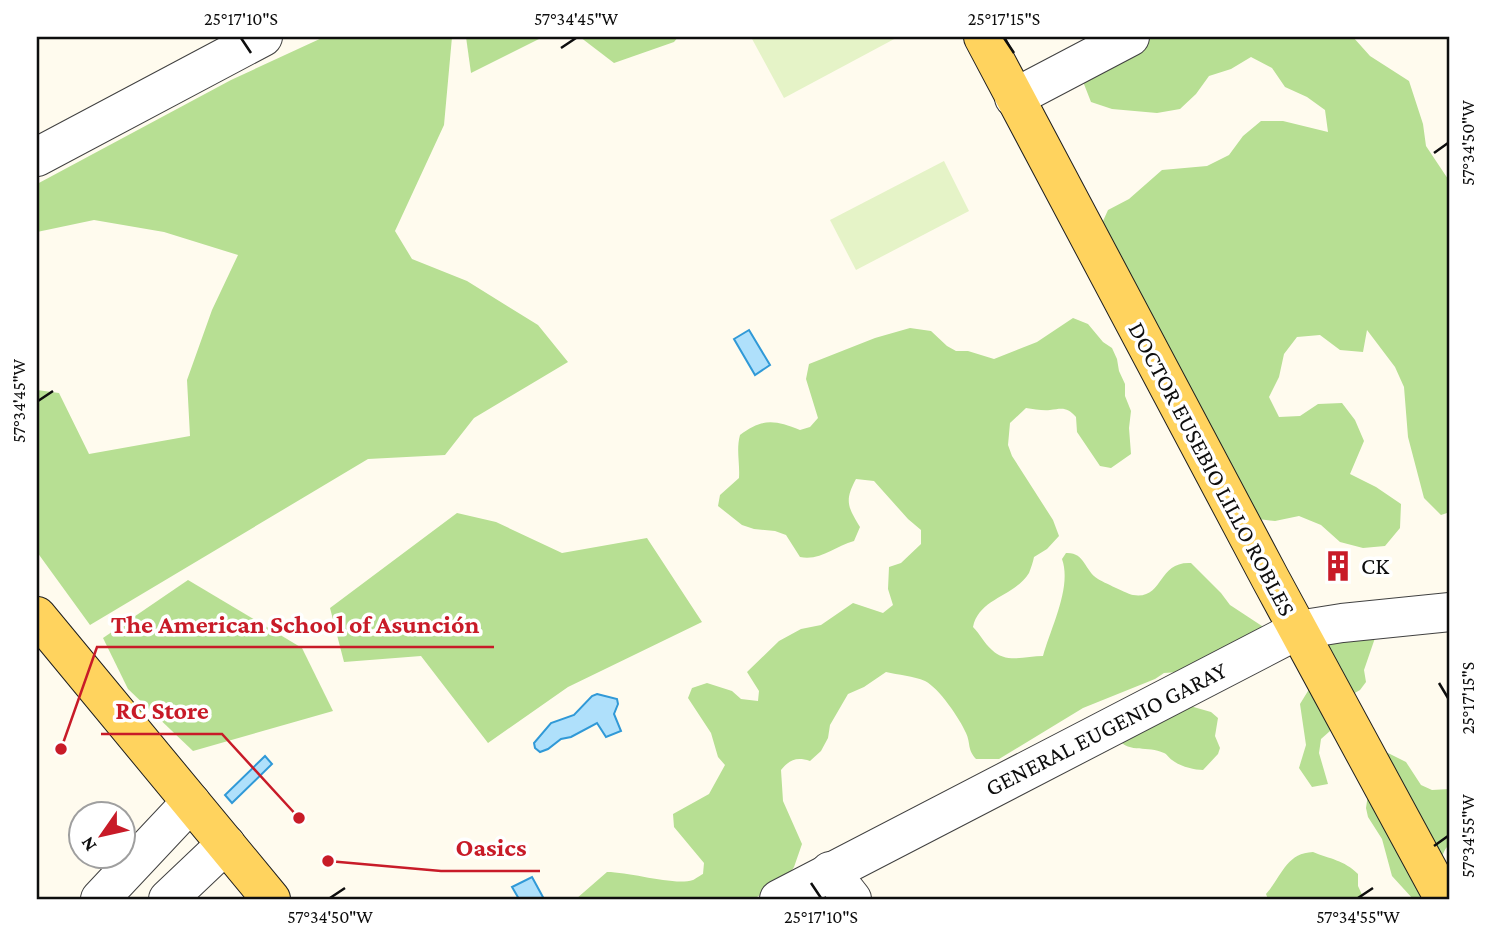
<svg xmlns="http://www.w3.org/2000/svg" width="1487" height="936" font-family="'Crimson Pro',serif">
<rect width="100%" height="100%" fill="#fffbee"/>
<g fill="#b7df93">
<path d="M324,37h128l-8,88 -49,106 17,28 55,22 71,44 30,37 -94,56 -29,37 -77,4 -278,166 -53,-73v-162l22,3 30,61 101,-18 -3,-56 25,-70 26,-55 -74,-23 -70,-12 -57,12v-48l194,-104z"/>
<path d="M466,37h77l-72,36z"/>
<path d="M580,37h98l-4,5 -60,21z"/>
<path d="M1101,37h252l17,19 39,25 14,43 3,22 24,36v330l-9,3 -17,-17 -16,-61 -4,-50 -9,-20 -28,-37 -4,22 -23,-2 -20,-15 -23,2 -13,17 -5,23 -10,20 10,20 21,-1 18,-12 24,-1 13,17 9,21 -14,33 26,13 25,17 -1,24 -15,18 -22,2 -23,-6 -19,-17 -22,-9 -24,5 -25,-3 -151,-288 9,-20 21,-11 33,-29 45,-4 22,-11 14,-19 18,-15h22l45,11 -3,-22 -18,-13 -22,-10 -13,-19 -21,-11 -20,12 -22,7 -13,18 -16,15 -23,4 -45,-4 -21,-7 -9,-23z"/>
<path d="M1073,318l15,6 15,18 9,6 5,11 2,12 6,13v12l6,15 -2,17 2,26 -20,14 -11,-2 -23,-34 -1,-15c-9,-10 -13,-9 -26,-7 -7,1 -16,-1 -24,-2l-16,15 -2,22 4,11 41,64 6,16 -12,13 -13,8c-1,5 -3,11 -5,16 -15,24 -50,25 -56,54 7,7 11,16 19,23 14,14 34,6 51,6 8,-29 29,-69 19,-97l4,-6c19,-1 18,17 32,26 5,3 30,15 35,16 31,5 24,-34 58,-32l30,30 9,12 35,23 -87,44 -14,1 -9,6 -72,29 -84,51h-23c-9,-10 -5,-15 -10,-26 -6,-14 -27,-45 -41,-52 -11,-5 -27,-6 -39,-9l-22,15 -16,7 -18,31 -2,13 -7,13 -11,10c-13,-4 -20,-2 -29,9l2,31 19,43 -8,23 -6,9 -34,23h-178l31,-27c24,0 67,14 86,8 1,0 9,-6 10,-6l1,-11 -30,-36 -1,-13 36,-20 16,-29 -7,-8 -7,-24 -23,-35 4,-10 15,-5 25,8 9,8 17,2 1,-10 -12,-19 32,-31 22,-12 20,-4 32,-22 30,10 10,-8 -5,-16 1,-22 12,-4 20,-19v-14l-13,-11 -34,-38 -18,-2c-12,22 -8,28 4,48l-6,14c-19,5 -33,20 -54,16l-14,-22 -11,-4 -21,-2 -12,-4 -24,-19 2,-11 19,-17c1,-16 -3,-28 1,-43 22,-17 35,-15 60,-5l10,-3 8,-9 -12,-39 3,-15 66,-26 35,-10 21,3 16,15 9,5h12l26,8 43,-17z"/>
<path d="M457,513l39,9 66,31 85,-15 55,84 -134,65 -80,56 -67,-87 -77,6 -14,-54z"/>
<path d="M188,580l114,68 31,63 -140,40 -65,-62 -25,-51z"/>
<path d="M1332,635l43,3 -11,32 2,12 -6,8 -7,4 -14,29 -18,16 -2,14 9,31 -16,3 -13,-19 7,-23 -6,-41 8,-13z"/>
<path d="M1190,706l21,6 7,6 -3,18 5,12 -2,6 -15,16c-9,0 -24,-4 -31,-10 -3,-2 -5,-6 -8,-7 -17,-8 -33,1 -47,-14z"/>
<path d="M1388,753l18,9 15,23 11,5 18,-1v55c-16,13 -4,37 0,55h-37l-21,-23 -10,-37 -14,-22 -2,-9 4,-28 5,-17z"/>
<path d="M1313,852c17,7 31,8 45,22v12l6,13h-96l-2,-5c16,-18 20,-41 47,-42z"/>
</g>
<g fill="#e5f3c7">
<path d="M751,37h147l-114,61z"/>
<path d="M944,161l25,50 -113,59 -26,-50z"/>
</g>
<g fill="#afe0fb" stroke="#3099d7" stroke-width="2">
<path d="M749,330l21,35 -15,10 -21,-36z"/>
<path d="M597,694l20,5 1,5 -4,10 7,17 -15,6 -9,-14 -26,14 -10,2 -13,10 -8,3 -5,-4 -1,-5 17,-20 23,-8 18,-19z"/>
<path d="M265,756l7,8 -40,39 -7,-8z"/>
<path d="M532,877l12,22h-25l-7,-12z"/>
</g>
<g fill="none" stroke-linecap="round" stroke-linejoin="round">
<defs>
<g id="minor">
<path d="M1014,98l116,-61"/>
<path d="M37,157l226,-120"/>
<path d="M830,871l22,28"/>
<path d="M100,899l91,-97"/>
<path d="M168,899l58,-55"/>
<path d="M779,899l519,-269 44,-7 108,-11"/>
</g>
<g id="major">
<path d="M983,37l287,541 174,321"/>
<path d="M37,616l234,283"/>
</g>
</defs>
<use href="#minor" stroke="#414141" stroke-width="40"/>
<use href="#major" stroke="#1f1f1f" stroke-width="40"/>
<use href="#minor" stroke="#fff" stroke-width="38"/>
<use href="#major" stroke="#ffd35e" stroke-width="38"/>
</g>
<path fill="none" stroke="#0e0e0e" stroke-width="2.5" d="M241,38l10,15M1004,38l10,15M561,48l15,-10M1434,153l14,-10M38,401l15,-10M1439,683l9,15M1434,846l14,-10M811,883l10,15M330,898l15,-10M1358,898l15,-10"/>
<defs>
<symbol id="building-bare" viewBox="-9 -9 18 18"><path d="M-4-6H4V6H1V3H-1V6H-4ZM-2.5-4.3h1.7v1.8h-1.7ZM.8-4.3h1.7v1.8H.8ZM-2.5-1h1.7V.8h-1.7ZM.8-1h1.7V.8H.8Z" fill="#c81b28" stroke="#fff" stroke-width="2.5" paint-order="stroke"/></symbol>
</defs>
<g fill-rule="evenodd">
<use href="#building-bare" x="1316" y="544" width="44" height="44"/>
</g>
<g text-anchor="middle" stroke-width="7" stroke-linejoin="round" paint-order="stroke">
<g font-size="24" fill="#0e0e0e" stroke="#fff">
<text transform="translate(1212 469) rotate(62)" y="8">DOCTOR EUSEBIO LILLO ROBLES</text>
<text transform="translate(1106 729) rotate(-27)" y="8">GENERAL EUGENIO GARAY</text>
</g>
<g font-size="24" fill="#0e0e0e" stroke="#fff" text-anchor="start">
<text x="1361" y="574">CK</text>
</g>
</g>
<path fill="none" stroke="#c81b28" stroke-width="2.5" d="M61 749L97 647H494M299 818L222 734H101M328 861L441 871H540"/>
<g fill="#c81b28" stroke="#fff" stroke-width="2.5">
<circle cx="61" cy="749" r="7"/>
<circle cx="299" cy="818" r="7"/>
<circle cx="328" cy="861" r="7"/>
</g>
<g font-size="26" text-anchor="middle" font-weight="bold" fill="#c81b28" stroke="#fff" stroke-width="7" stroke-linejoin="round" paint-order="stroke">
<text x="295" y="633">The American School of Asunción</text>
<text x="162" y="719">RC Store</text>
<text x="491" y="856">Oasics</text>
</g>
<rect width="1487" height="936" fill="none" stroke="#ffffff" stroke-width="77"/>
<g transform="translate(102 835) rotate(236)"><circle r="33" fill="#ffffff" stroke="#9f9f9f" stroke-width="2"/>
<path d="M0-5L12 26L0 18L-12 26Z" fill="#c81b28"/>
<text y="-10" font-size="19" font-weight="bold" text-anchor="middle" fill="#0e0e0e">N</text>
</g>
<rect x="38" y="38" width="1410" height="860" fill="none" stroke="#0e0e0e" stroke-width="2.5"/>
<g font-size="18" text-anchor="middle" fill="#0e0e0e">
<text x="241" y="25">25°17'10"S</text>
<text x="576" y="25">57°34'45"W</text>
<text x="1004" y="25">25°17'15"S</text>
<text transform="translate(1468 143) rotate(-90)" y="6">57°34'50"W</text>
<text transform="translate(19 401) rotate(-90)" y="6">57°34'45"W</text>
<text transform="translate(1468 698) rotate(-90)" y="6">25°17'15"S</text>
<text transform="translate(1468 836) rotate(-90)" y="6">57°34'55"W</text>
<text x="330" y="923">57°34'50"W</text>
<text x="821" y="923">25°17'10"S</text>
<text x="1358" y="923">57°34'55"W</text>
</g>
</svg>
